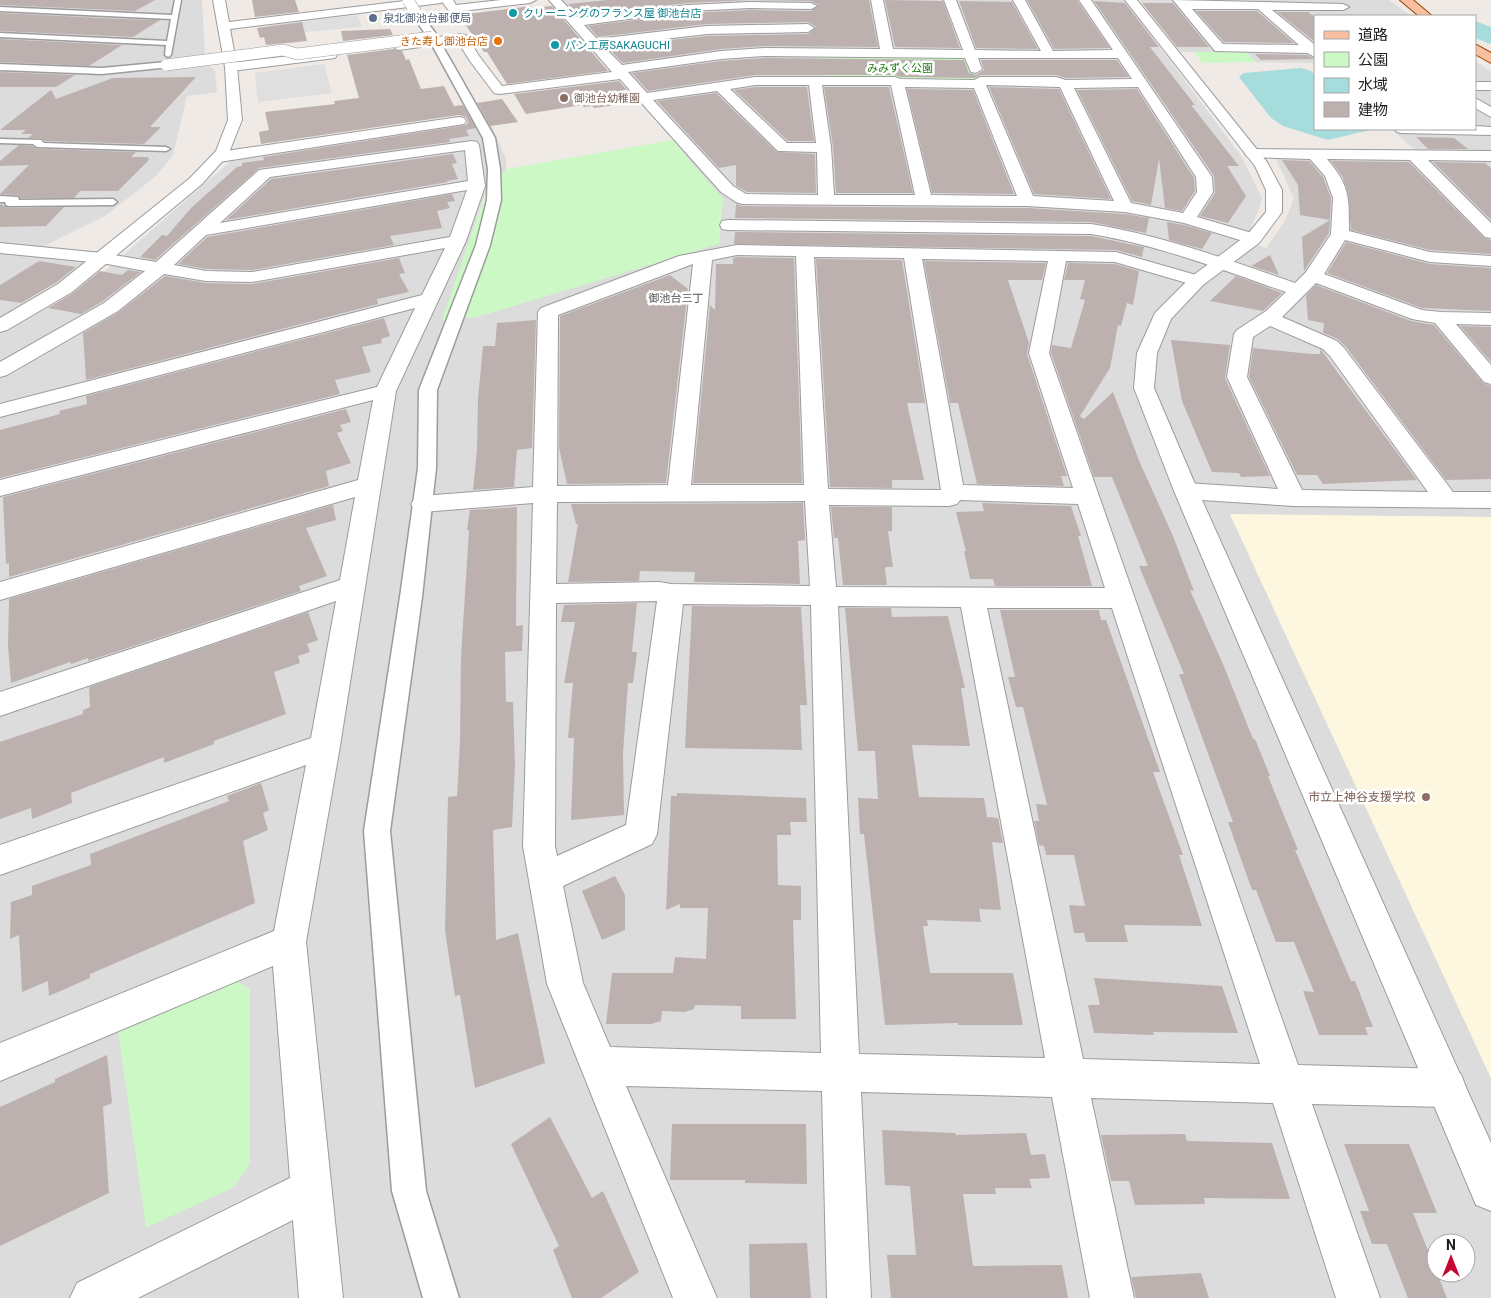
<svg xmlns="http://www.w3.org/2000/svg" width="1491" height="1298" font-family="Roboto,'Noto Sans JP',sans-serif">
<rect width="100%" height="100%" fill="#efeae5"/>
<g fill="#dddcdc" fill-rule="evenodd">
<path d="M0,0h202l3,55 -79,13 -33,1 -93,-5z"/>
<path d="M548,0h577l116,156 21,42 -2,8 -10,24 -13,9 29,9 19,-27 9,-23 -18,-39 150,1 -35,-31h84v-68l16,11v445l-261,-2 261,563v220h-1491v-965l79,-42 26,-20 127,-111 236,-35 23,-1 15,35v10l-21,26 -42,125 34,-3 103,-32 111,-122 -47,-61 -41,-41zM1436,1243h30v30h-30z"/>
<path d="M1140,0h249l22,16h-96v47l-59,-1 -10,-10h-65z"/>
<path d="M204,63l11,7 2,22 -30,4 -14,59 -17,21 -51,40 -61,30 56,6 -39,33 -61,35v-250l47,3h70z"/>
</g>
<path fill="#fef7df" d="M1230,514l261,3v561z"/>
<g fill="#cbf8c4">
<path d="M1194,52h52l10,10 -53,1z"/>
<path d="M821,55l148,1 9,26 -155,-2z"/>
<path d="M672,140l51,59 -4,45 -242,73 -35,3 43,-125 21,-26z"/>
<path d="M234,979l16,10v175l-16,23 -88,41 -28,-197z"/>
</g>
<g fill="#dfdfdf">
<path d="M358,15l4,12 -91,8 -2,-10z"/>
<path d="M324,64l8,29 -74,9 -3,-29z"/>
</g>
<path fill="#a7dcdc" d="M1301,68l10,3 4,4v54h59l-46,11 -45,-14 -12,-8 -32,-41 5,-4z"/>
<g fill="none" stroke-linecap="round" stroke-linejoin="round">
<path fill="#a7dcdc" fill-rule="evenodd" d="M1475,21l16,6v17l-16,-6z"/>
</g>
<g fill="#bcb1af">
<path d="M0,0h155l-20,11 -135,-6z"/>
<path d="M252,0h43l4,12 -44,5z"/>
<path d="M608,0h261l9,47 -113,-1 -44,3 -98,14 -16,-16 100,-11 101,-2 8,-7 -8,-5 -101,2 -109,13 -10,-11 100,-13 62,-3 61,1 8,-6 -8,-4 -61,-1 -62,3 -109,13 -11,-12z"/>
<path d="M885,0l58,1 17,47 -65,-1z"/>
<path d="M1027,0h50l33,48 -56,1z"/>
<path d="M959,1l53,1 26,47 -62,-1z"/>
<path d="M1094,1l31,2 34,44h-9l45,58h-4l48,61h-12l19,30 -18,27 -28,-7 15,-23 -1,-17z"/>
<path d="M1142,3h31l36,44h-32z"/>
<path d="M531,6l1,2 20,-2 56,65 -101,13 -20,-32h-3l-25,-37z"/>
<path d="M1196,11h61l37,32 -70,-1z"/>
<path d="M1277,12h31l7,5v25z"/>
<path d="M0,13l123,6 37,1 -27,17 -133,-6z"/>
<path d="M302,22l5,19 -41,4 -2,-8 -4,1 -3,-10z"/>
<path d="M390,29l3,6 -50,6 -2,-10z"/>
<path d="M0,39l122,6 -33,21 -89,-4z"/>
<path d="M393,49l9,2 4,9 3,-1 12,30 23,-3 10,20 9,-1 13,23 -10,2 3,6 -20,3 1,3 -191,26 -104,92 -15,-3 22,-22 5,1 24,-28 46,-41 5,-1v-3l22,-3 -1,-3 203,-32 2,-3 -2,-5 -7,-2 -198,29 -2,-12 10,-2 -4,-18 70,-8 -1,-3 25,-3 -12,-43z"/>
<path d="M1255,54l52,1 8,4 -54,1z"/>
<path d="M765,58l199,2 5,13 7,2 8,-5 -3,-10h136l12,17 -63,1 -10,-3h-76l-6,3 -73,-1 -6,-2h-140l-107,16 -16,-18 89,-12z"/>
<path d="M0,72l75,3 -19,12h-56z"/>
<path d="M196,77l-46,50h11l-17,17 -99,-3 -4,-3h-13l5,-4h-12l5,-4h-26l51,-40 5,9 57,-21z"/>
<path d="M619,81l19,21 -44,6 -2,-2 -8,1 -2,-2 -56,9 -12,-20z"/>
<path d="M755,87h52l7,54h-26l-54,-51z"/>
<path d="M824,87h65l24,106h-77l-3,-46z"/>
<path d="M989,87l70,2 52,110 -77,-5z"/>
<path d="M907,89l66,1 41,104 -82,-1z"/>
<path d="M1137,89l57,89 1,13 -13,20 -17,-3 -6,-49 -8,46 -19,-4 -55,-111z"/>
<path d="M716,93l61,59 38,2 1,39 -69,-1 -11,-6v-21l-17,3 -62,-67z"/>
<path d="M502,99l16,23 -28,4 -13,-23z"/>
<path d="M1416,137l38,1 14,11h-40z"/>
<path d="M19,145l13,1 5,3 99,3 -5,5h18l-2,2h3l-32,32h-38l-6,7h-54l-2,-3 -18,-1 29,-29 -29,1v-5z"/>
<path d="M453,154l4,9 -5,1 6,15 -11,2 1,1 -222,38 45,-41z"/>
<path d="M1282,160l27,1 14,16 8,21 -1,22 -30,-5 -2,-30z"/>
<path d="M1331,161l78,1 75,76 7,2v14l-61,-4 -79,-20 -3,-38 -6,-16z"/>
<path d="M1433,162l52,1 6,5v52z"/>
<path d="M452,194l3,7 -8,1 3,6 -13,3 5,17 -52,8 4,9 -142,25 -46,-1 -28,-5 29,-27z"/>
<path d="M0,204l9,4 55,-1 -18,19 -46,1z"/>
<path d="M736,204l6,2 285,2 98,6 24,4 -3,15 -55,-11 -356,-4z"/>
<path d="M1330,220l-1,13 -25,38 -2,-34z"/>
<path d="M1167,222l17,3 28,8 -10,16 -33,-9z"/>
<path d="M735,232l356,4 53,11 -2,10 -26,-7 -382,-6z"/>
<path d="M1346,242l84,22 61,4v43l-69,-3 -95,-35z"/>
<path d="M1270,255l9,20 -28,-9z"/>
<path d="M737,257l57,1 8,225h-109l17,-178 5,5 1,-46h17v-6z"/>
<path d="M399,258l6,15 -6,1 10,18 -32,7 1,5 -292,76 -3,-47 36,-21 46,-36 41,7 46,1z"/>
<path d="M816,259l86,1 23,143h-18l17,77h-32v8l-62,-1z"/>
<path d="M39,261l37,6 -19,15 -36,21 -21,-3v-15z"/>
<path d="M924,261l122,2 -4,17h-34l21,63 -2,11 40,122h-6l3,10 -87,-2 -19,-81h-8z"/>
<path d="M1068,263l47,1 24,7 -6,34 -6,-2 -6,23 -3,-1 -8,43 -30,48 4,3 29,-27 27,71 33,73 21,55 -4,-1 33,74 30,75h2l15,37h-2l30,74h-3l56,131h4l18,46h-8l3,8h-49l-16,-44 11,1 -20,-50h-18l-20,-52h-4l-24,-68h5l-54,-148h5l-45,-108h9l-36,-89h-18l-43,-124 1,-8 19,3 14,-48 -5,-1 5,-19h-21z"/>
<path d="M128,270l13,2 -38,29 -22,13 -33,-6 25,-15 27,-22 22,4z"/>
<path d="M670,275l18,14 -22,194 -99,1 -8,-36 1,-132z"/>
<path d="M1236,276l25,9 21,8 -19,18 -53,-10z"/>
<path d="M1316,285l95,36 23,4 49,58 8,3v93l-45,1 -100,-133 -8,-8 -15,-6 1,-10 -16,-3 -2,-25z"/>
<path d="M384,318l6,18 -9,3 1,4 -20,4 9,25 -36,8 5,14 -340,84v-48l60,-16 -1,-3 28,-7 -1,-8z"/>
<path d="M536,320l-4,128 -15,2 -3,37 -41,3 4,-41 1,-51 5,-52h12l2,-23z"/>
<path d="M1460,326l31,1v35z"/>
<path d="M1171,340l59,5 -5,33 45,98 -29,1 -2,-4 -27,-1 -30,-71z"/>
<path d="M1253,348l58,6h9v-4l2,1 95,129 -94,4 -6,-9h-20l-48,-98z"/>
<path d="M346,409l5,13 -11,3 3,6 -6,2 14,30 -25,8 3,15 -320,91v-14l-3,1 -3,-67z"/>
<path d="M803,503l2,37 -7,1 2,43 -106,-2 1,-10 -55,-1 -1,10 -71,1 10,-58h-2l-5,-20z"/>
<path d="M982,503l89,3 10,30h-3l14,50h-97l-2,-7h-23l-6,-28h2l-10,-39 28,-1z"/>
<path d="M333,505l3,15 -30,8 21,48 -28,10 2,5 -213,70v-3l-17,6 -1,-2 -59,21 -3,-37 1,-47z"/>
<path d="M517,507l-1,119 7,-1 -1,26 -17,1 1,50h7l2,63 -3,62 -19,3 3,110 22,-7 27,130 -70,25 -15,-93 -5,1 -10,-65 3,-134 9,-1 3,-54 1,-86 8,-126h-2l3,-20z"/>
<path d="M831,507h61v24h-4l5,36h-7l-1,2 2,16h-44l-5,-47h-4z"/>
<path d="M637,603l-5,49h5l-4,31h-5l-5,70 1,62 -53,5 3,-82h-6l5,-55h-9l11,-61h-14l3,-17z"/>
<path d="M692,606l109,1 6,98h-7l2,45 -117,-2z"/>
<path d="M845,608h46l1,9 56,-1 17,72h-4l9,58 -58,-1 7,52 65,1 3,19 11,1 5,25 -11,-1 9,68 -22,-1 2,13 -54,-2 1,6h-5l7,47h83l10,52h-65v-2l-73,2 -21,-191h-4l-2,-36 20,1 -3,-48h-17z"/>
<path d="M1000,610h99l2,10h5l54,152h-7l30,83h-4l23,71 -78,-1 4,17h-42l-2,-9h-10l-5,-28 16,1 -11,-51h-28l-2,-9 -5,-1 -5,-24h5l-3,-17 11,1 -24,-98h-7l-8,-30h7z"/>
<path d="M308,612l10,28 -11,4 3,8 -12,4 2,7 -26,9 12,42 -72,27v3l-50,19v-6l-93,36 1,10 -40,16 -1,-11 -31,11v-77l83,-28v-4l7,-3 -1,-20z"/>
<path d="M261,783l8,27 -6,3 5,17 -25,11 12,62 -165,71v4l-41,18 -1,-15 -26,11 -3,-57 -9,4 1,-37 21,-7v-9l59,-21 -1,-11 139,-53 -2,-5z"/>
<path d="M677,793l129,5 1,24h-17l1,13h-14l1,50 23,1v34h-8l3,99h-55v-13l-46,-1 -1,4 -9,3 -23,-1 -1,10 -10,3h-45l6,-51h61l2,-16 31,2 2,-51h-28v-4l-14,6 5,-114h6z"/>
<path d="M615,876l10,19v35l-23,10 -20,-49z"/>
<path d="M1094,978l128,8 16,47 -85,-1 1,3 -60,-2 -6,-28h12z"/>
<path d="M107,1055l5,48 -9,4 6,86 -109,53v-139l55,-25v-3z"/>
<path d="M550,1117l42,81 11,-7 36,81 -38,26h-29l-19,-48 6,-4 -48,-102z"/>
<path d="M672,1124h134l1,60 -62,-1v-3h-75z"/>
<path d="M882,1130l73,3 1,2 70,-2 5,22 14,-1 5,24 -21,1 3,9h-37l1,6h-33l10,72 89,-1 6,33h-177l-4,-43h29l-6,-69 -25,-1z"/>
<path d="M1185,1134l2,7 85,2 18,56 -86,-1 1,6 -70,1 -6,-24h-18l-10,-46z"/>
<path d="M1344,1144h65l28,69h-24l34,85h-39l-21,-54h-15l-12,-33h9z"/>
<path d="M807,1243l4,55h-61l-1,-54z"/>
<path d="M1201,1273l8,25h-73l-5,-21z"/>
</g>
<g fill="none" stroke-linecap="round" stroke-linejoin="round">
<defs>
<g id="service">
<path d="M175,0h6l-10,55 -3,2 -3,-2 1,-10 -166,-8v-4l167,8 4,-22 -171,-8v-4l172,8z"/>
<path d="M0,139l41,1 3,3 122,4 4,2 -4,2 -129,-4 -4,-3 -33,-1z"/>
<path d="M0,196l18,1 1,3 94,-1 4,3 -4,3 -104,1 -3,-1 -1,-3h-5z"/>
</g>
<g id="pedestrian">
<path d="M416,10l3,1 17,23v4h-8l-17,-25z"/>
<path d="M437,42l5,3 53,93 5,31 1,31 -11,45 -53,145 -1,78 -14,129 -32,234 36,360 33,107h-36l-31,-107 -28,-360 36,-234 18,-129 1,-78 57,-145 11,-45 1,-31 -5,-31 -51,-93z"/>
<path d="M166,62l4,1 1,2 -1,2 -68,7 -102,-4v-6l102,4z"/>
</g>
<g id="minor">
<path d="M441,0h12l3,5 45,-5h35l-6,3 -77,9 -4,-1z"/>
<path d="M549,0h12l17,18 110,-13 62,-3 61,1 6,3 -6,3 -61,-1 -62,3 -104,14 13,14 110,-13 101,-2 6,4 -6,4 -101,2 -104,12 19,19 99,-14 44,-3 115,1 -9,-49h12l10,49 70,1 -19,-50h12l19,50 66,1 -28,-51h12l28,51 60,-1 -34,-50h12l121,177 1,15 -16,25 62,18 3,4 -3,4 -6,1 -69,-21 -59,-11 -98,-6 -285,-2 -6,-2 -15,-10 -101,-113 -121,15 -5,-1 -24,-32 -12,-19 -60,8 -6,-4 6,-4 64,-8 4,1 13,21 23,30 110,-14zM765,56l200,2 6,14 5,1 6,-4 -4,-11h140l14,21 -66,1 -10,-3h-76l-6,3 -73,-1 -6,-2h-140l-108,16 -19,-21 93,-13zM755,85h54l7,58h-29l-57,-54zM822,85h69l24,110h-81l-3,-48zM986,85l74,2 54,114 -81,-5zM905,87l69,1 43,108 -86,-1zM1138,87l58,90 1,15 -14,21 -52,-10 -57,-115zM717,91l61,60 39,1 1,43 -72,-1 -13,-8 -80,-86z"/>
<path d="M1173,0l170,4 6,3 -6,3h-71l43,35v12l-8,-4 -92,-2zM1192,9h66l41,36 -76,-1z"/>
<path d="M331,51l6,4 -2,3 -104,13 -6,-4 6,-4z"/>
<rect x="1475" y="82" width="16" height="8"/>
<path d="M1475,98l16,9v10l-16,-9z"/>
<path d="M459,117l5,1 2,3 -2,3 -245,38 -5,-2 -3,-3 3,-3 5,-2z"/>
<path d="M1475,126l16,1v8l-89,-2 -5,-1 -2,-3h80z"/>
<path d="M472,141l5,1 2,3 6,41 -19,55 -70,150 -56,355 -34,196 37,356h-44l-6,-78 -155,78h-68l7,-15 213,-105 -17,-212 -273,115v-38l274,-112 32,-166 -306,110v-30l311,-107 25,-137 -336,115v-24l340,-112 15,-83 -355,103v-18l358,-102 15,-80 -373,96v-16l377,-93 38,-79 -415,109v-13l422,-109 23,-47 -193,34 -46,-1 -42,-7 -46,37 -111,64 -7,2v-15l104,-59 41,-32 -43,-8 -102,-10v-10l102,10 54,9 103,-92zM465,150l3,31 -248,42 50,-46zM467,190l-17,47 -198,35 -46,-1 -32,-6 32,-30z"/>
<path d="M1253,149l238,2v10l-63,-1 63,63v15l-6,-1 -75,-77 -83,-1c23,27 22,38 22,72l81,21 61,4v10l-61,-4 -85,-22 -21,34 98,36 19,2 50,1v12l-35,-1 35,41v19l-7,-2 -49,-59 -23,-4 -96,-36 -34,34 55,24 7,7 109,144h38v16l-197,-2 -108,-7 -8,-3 -4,-5 4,-5 8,-3 92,6 -51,-112 7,-43 3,-4 29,-19 20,-19c-64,-22 -127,-47 -195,-58l-363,-4 -6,-1 -2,-4 2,-4 6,-1 363,4c71,11 137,36 204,59l11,-11 25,-38 2,-36 -8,-22 -15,-17 -62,-2 -3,-3 3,-3zM1270,326l53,23 7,7 98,136 -126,-2 -55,-113 6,-40z"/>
<path d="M737,245l379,7 87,25 3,4 -3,4 -6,1 -82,-24 -49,-1 -17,92 249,712 149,4 14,5 5,14 -5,14 -14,5 -135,-3 68,194h-44l-63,-195 -182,-5 43,200h-44l-38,-201 -191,-5 10,206h-44l-5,-207 -196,-5 91,212h-44l-126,-314 -24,-138 10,-343 -110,9 -8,-2 -4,-6 4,-6 8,-2 110,-9 5,-175 3,-4 138,-52zM737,255l59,1 8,229h-113l21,-225zM814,257l90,1 37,232 -113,-1zM922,259l126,2 -19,92 44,135 -110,-3zM693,264l-25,221 -111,1 1,-171zM960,500l118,4 27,84 -269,-1 -7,-82 120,1 8,-2zM805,501l5,85 -139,-2 -12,-2 -103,2 1,-82zM657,601l-31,224 -69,31 -2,-10 1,-243zM683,604l128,1 10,448 -211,-6 -27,-64 -20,-97 89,-42 5,-10zM838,606l123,1 84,451 -186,-4zM987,608h125l148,456 -177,-5z"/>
</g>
<g id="tertiary">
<path d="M213,0h12l4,22 184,-22h34l-6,3 -211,26 7,38 5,53 -14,35 -26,29 -130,108 -65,38 -7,2v-14l58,-34 132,-106 26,-27 12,-31 -3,-53z"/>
<path d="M1125,0h12l130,162 15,28v22l-23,31 -56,42 -32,34 -14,34 -3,35 44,103 293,652v68l-15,-6 -302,-714 -40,-103 3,-35 18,-40 36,-36 56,-42 19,-23v-22l-11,-24z"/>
</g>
<g id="primary">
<path d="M1400,0h13l19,16h-13z"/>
<path d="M1475,44l16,9v10l-16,-9z"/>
</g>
</defs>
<use href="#service" stroke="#9c9c9c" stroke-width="3"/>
<use href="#pedestrian" stroke="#9c9c9c" stroke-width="3"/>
<use href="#minor" stroke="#9c9c9c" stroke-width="2"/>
<use href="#tertiary" stroke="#9c9c9c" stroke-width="2"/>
<use href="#primary" stroke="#964404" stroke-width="2"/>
<use href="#service" fill="#fff" fill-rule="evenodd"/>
<use href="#pedestrian" fill="#fff" fill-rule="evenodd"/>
<use href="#minor" fill="#fff" fill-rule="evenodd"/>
<use href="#tertiary" fill="#fff" fill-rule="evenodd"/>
<use href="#primary" fill="#fabea0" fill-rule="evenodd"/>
<defs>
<g id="pedestrian-bridge">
<path d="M408,0l8,13"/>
<path d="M166,65l117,-15 14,4 135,-17"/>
</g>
</defs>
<use href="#pedestrian-bridge" stroke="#9c9c9c" stroke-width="12" stroke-linecap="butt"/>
<use href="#pedestrian-bridge" stroke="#fff" stroke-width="11"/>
</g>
<g fill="#0f9aa8" stroke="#fff" stroke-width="2">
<circle cx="513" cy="13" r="5"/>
<circle cx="555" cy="45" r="5"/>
</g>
<circle fill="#5c6f8a" stroke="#fff" stroke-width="2" cx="373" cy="18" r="5"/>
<circle fill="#e8710a" stroke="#fff" stroke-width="2" cx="498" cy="41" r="5"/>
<g fill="#8d6e63" stroke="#fff" stroke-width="2">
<circle cx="564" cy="98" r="5"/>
<circle cx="1426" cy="797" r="5"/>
</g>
<g text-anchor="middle" stroke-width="5" stroke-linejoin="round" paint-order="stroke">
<g font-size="11" fill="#0d838f" stroke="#fff" text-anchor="start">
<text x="523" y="17">クリーニングのフランス屋 御池台店</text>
<text x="565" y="49">パン工房SAKAGUCHI</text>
</g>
<g font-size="11" fill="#4e5e75" stroke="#fff" text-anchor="start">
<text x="383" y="22">泉北御池台郵便局</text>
</g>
<g font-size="11" fill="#c56008" stroke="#fff" text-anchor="end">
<text x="488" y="45">きた寿し御池台店</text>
</g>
<g font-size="11" fill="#1e7c0e" stroke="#fff">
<text x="900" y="72">みみずく公園</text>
</g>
<g font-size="11" fill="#785e54" stroke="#fff" text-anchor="start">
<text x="574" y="102">御池台幼稚園</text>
</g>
<g font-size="11" fill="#525252" stroke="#fff">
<text x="676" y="302">御池台三丁</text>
</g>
<g font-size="12" fill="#785e54" stroke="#fff" text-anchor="end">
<text x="1416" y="801">市立上神谷支援学校</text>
</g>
</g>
<rect x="1314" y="15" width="162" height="115" fill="#ffffff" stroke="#a5a5a5"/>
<rect x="1324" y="31" width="25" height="8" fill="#fabea0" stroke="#a5a5a5"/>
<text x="1358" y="40" font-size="15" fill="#1f1f1f">道路</text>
<rect x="1324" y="52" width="25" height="15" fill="#cbf8c4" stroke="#a5a5a5"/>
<text x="1358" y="65" font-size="15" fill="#1f1f1f">公園</text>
<rect x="1324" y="78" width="25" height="15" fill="#a7dcdc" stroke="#a5a5a5"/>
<text x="1358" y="90" font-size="15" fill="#1f1f1f">水域</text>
<rect x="1324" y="102" width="25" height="15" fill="#bcb1af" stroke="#a5a5a5"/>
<text x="1358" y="115" font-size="15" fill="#1f1f1f">建物</text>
<g transform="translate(1451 1258)"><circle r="24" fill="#ffffff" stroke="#a5a5a5"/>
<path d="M0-4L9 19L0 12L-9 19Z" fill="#c90532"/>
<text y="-8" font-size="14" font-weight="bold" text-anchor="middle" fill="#1f1f1f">N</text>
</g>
</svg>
